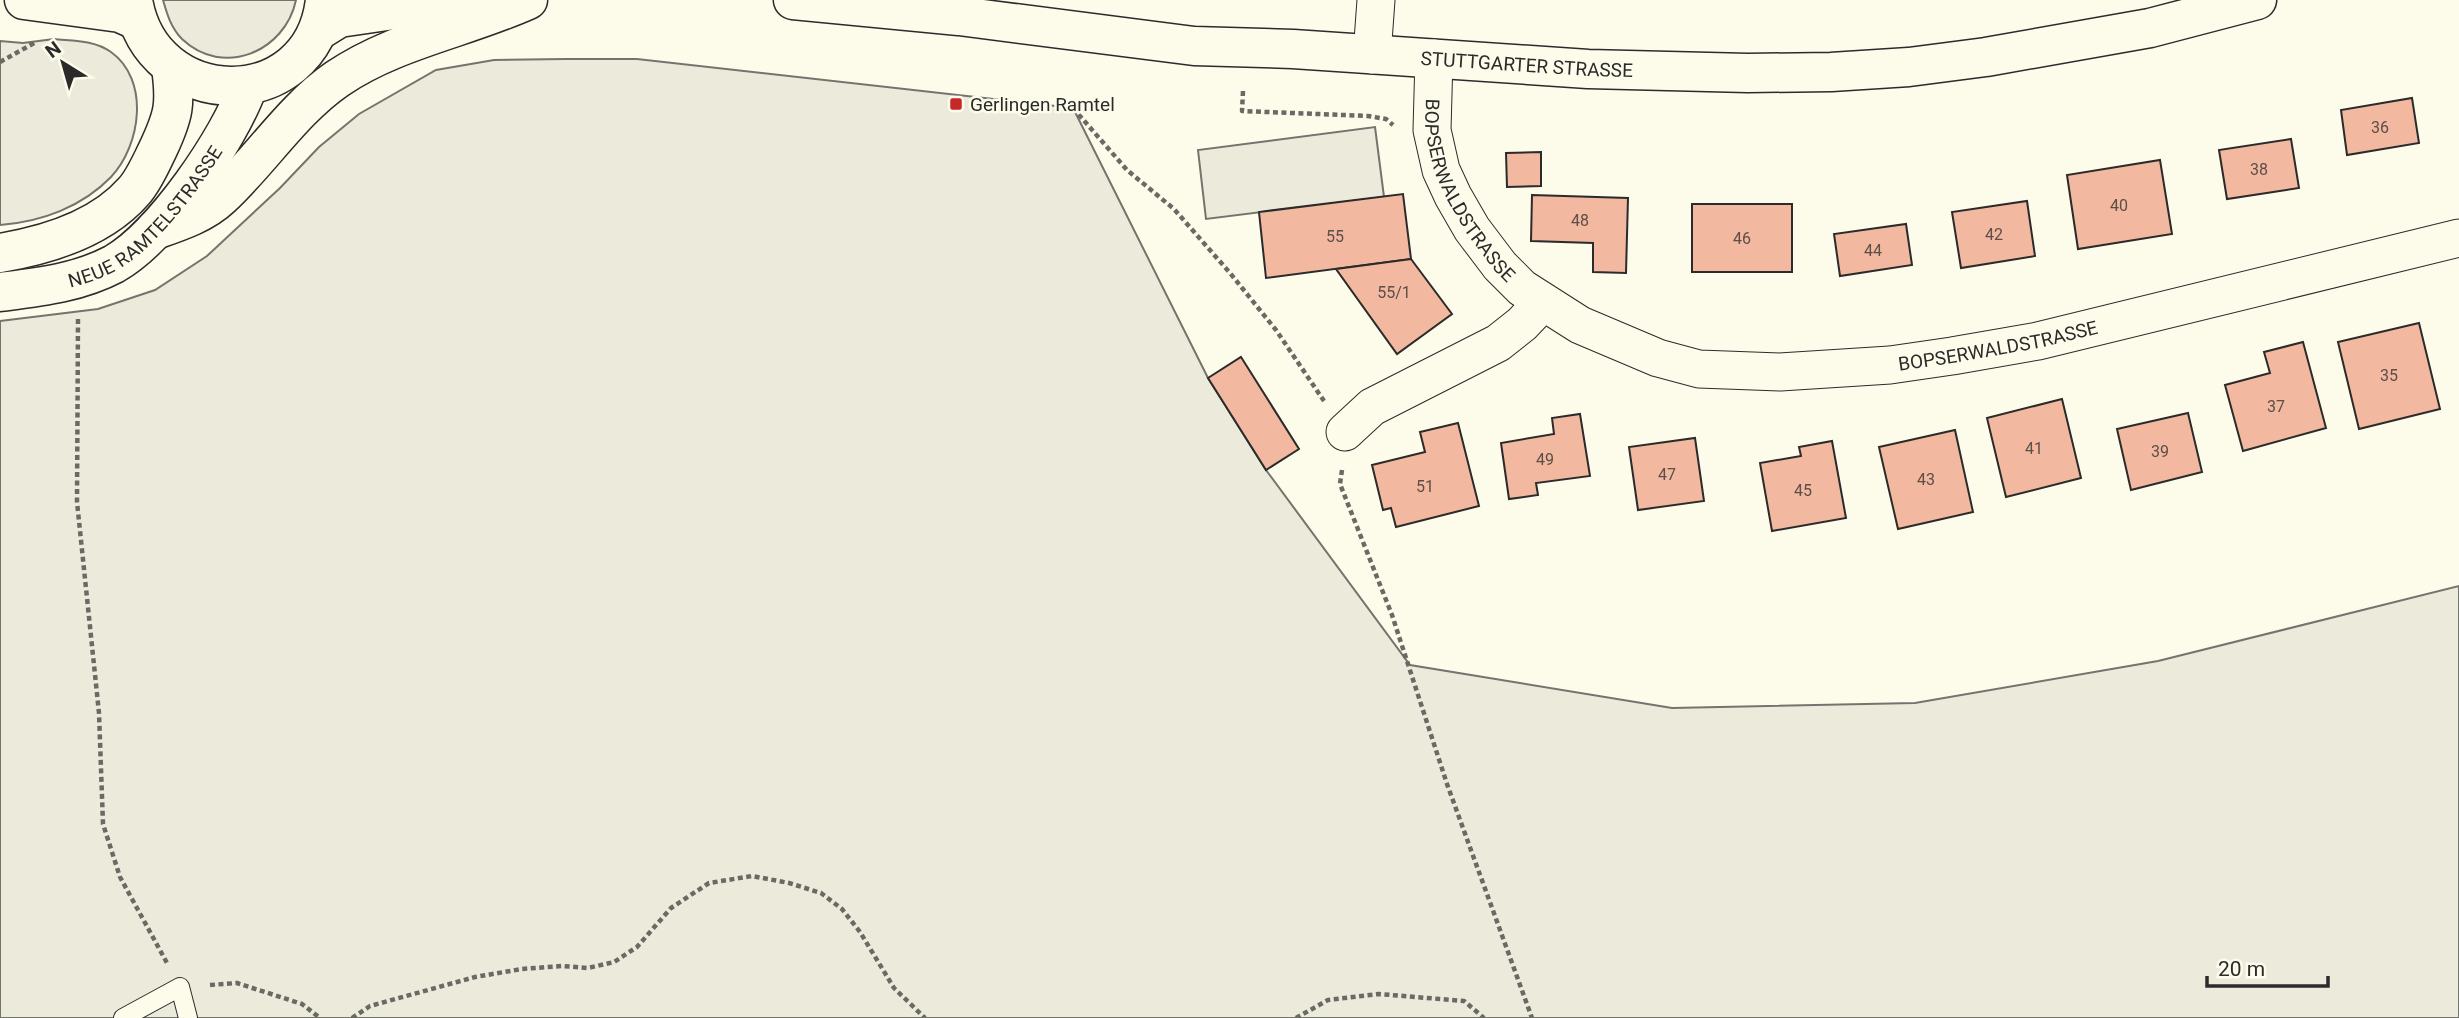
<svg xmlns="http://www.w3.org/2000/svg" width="2459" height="1018" font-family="Roboto,sans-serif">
<rect width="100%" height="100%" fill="#fdfbea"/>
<g fill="#ecebdb" stroke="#74746e" stroke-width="2">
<path d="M163,0h133c-11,52 -73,78 -114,39 -11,-11 -15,-25 -19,-39z"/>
<path d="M54,39c20,2 40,1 57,13 39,28 30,93 0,125 -29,30 -70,45 -111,48v-184l23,2z"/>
<path d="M566,59h71l436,49 135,270 58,92 144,195 262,43 243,-5 243,-42 301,-75v432h-2459v-697l98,-12 57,-19 52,-34 73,-68 39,-41 40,-33 77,-44 58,-10z"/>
</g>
<path fill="#eceadb" stroke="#74746e" stroke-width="2" d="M1375,127l9,70 -178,22 -8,-69z"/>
<g fill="#f2b8a0" stroke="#2b2b2b" stroke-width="2">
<path d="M2412,98l7,45 -72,12 -6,-45z"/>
<path d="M2291,139l8,49 -72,11 -8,-49z"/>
<path d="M1541,152v34l-34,1 -1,-34z"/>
<path d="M2160,160l12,74 -94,15 -11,-74z"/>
<path d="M1403,194l8,65 -145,19 -7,-66z"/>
<path d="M1532,195l96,3 -2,75 -33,-1v-29l-62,-2z"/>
<path d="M2027,201l8,55 -74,12 -9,-56z"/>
<rect x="1692" y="204" width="100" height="68"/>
<path d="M1906,224l6,41 -72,11 -6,-42z"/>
<path d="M1411,259l41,55 -55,40 -61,-85z"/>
<path d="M2419,323l21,86 -81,20 -21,-87z"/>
<path d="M2303,342l23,86 -83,23 -18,-66 45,-12 -6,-21z"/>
<path d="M1241,357l58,92 -33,21 -58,-92z"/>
<path d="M2062,399l19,79 -75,19 -19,-79z"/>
<path d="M2188,413l14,59 -71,18 -14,-61z"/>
<path d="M1580,414l10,62 -54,7 2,12 -29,4 -8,-56 53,-9 -2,-16z"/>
<path d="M1458,423l21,83 -83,21 -5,-19 -8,2 -11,-45 53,-13 -5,-20z"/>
<path d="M1955,430l18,82 -75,17 -19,-82z"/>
<path d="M1695,438l9,63 -66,9 -9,-63z"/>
<path d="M1832,441l14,77 -74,13 -12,-68 41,-7 -2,-9z"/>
</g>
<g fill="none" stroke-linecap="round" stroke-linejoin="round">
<defs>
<path id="service" d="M123,1018l57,-31 8,31"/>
<g id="minor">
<path d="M1372,55l4,-55"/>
<path id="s1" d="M1434,58l-2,72 9,40 12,26 19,33 28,37 22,22 58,37 78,33 41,11 81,3 110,-7 62,-9 86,-15 421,-103"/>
<path d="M1345,432l27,-25 126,-64 24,-19 20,-21"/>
</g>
<g id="secondary">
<path d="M24,0l96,13 18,8"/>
<path d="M133,0c18,113 179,116 192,0"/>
<path id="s2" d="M793,0l166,16 235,30 99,3 295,20 160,4 83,-1 78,-5 77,-10 164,-29 107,-28"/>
<path d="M318,31l21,-13 123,-18"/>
<path d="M155,230c23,-8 48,-16 66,-33 40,-37 71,-87 116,-118 57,-39 129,-51 191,-79"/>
<path d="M0,253c48,-8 101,-24 134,-62 10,-11 17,-28 24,-42 16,-34 18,-45 13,-82"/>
<path id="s3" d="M0,292c39,-5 78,-9 114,-28 49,-28 115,-125 134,-178"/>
</g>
</defs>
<use href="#service" stroke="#2b2b2b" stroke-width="20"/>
<use href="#minor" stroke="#2b2b2b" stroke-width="39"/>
<use href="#secondary" stroke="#2b2b2b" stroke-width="41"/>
<g stroke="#6a6964" stroke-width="4.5" stroke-dasharray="5 3.5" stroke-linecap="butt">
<path d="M0,62l36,-20"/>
<path d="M1243,91l-1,20 126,5 18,3 7,6"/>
<path d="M1073,108l54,62 47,39 56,64 46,57 48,71"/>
<path d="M78,319l-1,183 22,211 4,111 17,53 47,86"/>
<path d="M1342,470l-2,14 52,131 55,169 85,234"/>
<path d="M210,985l27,-2 65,21 18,14"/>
<path d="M352,1018l18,-12 105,-29 47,-8 40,-3 26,2 26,-6 23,-15 34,-39 38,-25 43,-7 37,7 32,10 21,16 18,23 34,56 31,30"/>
<path d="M1296,1018l32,-18 51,-6 85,7 20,17"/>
</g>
<use href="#service" stroke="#fdfbea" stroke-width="18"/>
<use href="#minor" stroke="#fdfbea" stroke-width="37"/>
<use href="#secondary" stroke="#fdfbea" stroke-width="38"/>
</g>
<rect fill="#c62828" stroke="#fdfbea" stroke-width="2.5" x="949" y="97" width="14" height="14" rx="3.5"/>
<g text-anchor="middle" stroke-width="5" stroke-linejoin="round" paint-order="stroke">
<g font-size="16" fill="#5d4e48">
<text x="2380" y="133">36</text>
<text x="2259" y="175">38</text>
<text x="2119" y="211">40</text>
<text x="1580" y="226">48</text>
<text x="1994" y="240">42</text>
<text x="1335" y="242">55</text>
<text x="1742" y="244">46</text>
<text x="1873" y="256">44</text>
<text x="1394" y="298">55/1</text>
<text x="2389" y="381">35</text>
<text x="2276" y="412">37</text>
<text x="2034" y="454">41</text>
<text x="2160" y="457">39</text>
<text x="1545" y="465">49</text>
<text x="1667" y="480">47</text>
<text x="1926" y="485">43</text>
<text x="1425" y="492">51</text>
<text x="1803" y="496">45</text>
</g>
<g font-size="19" fill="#2b2b2b" stroke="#fdfbea">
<text dy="7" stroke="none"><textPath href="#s2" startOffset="737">STUTTGARTER STRASSE</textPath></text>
<text dy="7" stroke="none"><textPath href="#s1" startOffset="142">BOPSERWALDSTRASSE</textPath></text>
<text dy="7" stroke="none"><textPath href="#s3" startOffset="172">NEUE RAMTELSTRASSE</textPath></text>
<text dy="7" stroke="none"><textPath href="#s1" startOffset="754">BOPSERWALDSTRASSE</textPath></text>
</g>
<g font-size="19" fill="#2b2b2b" stroke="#fdfbea" text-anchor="start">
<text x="970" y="111">Gerlingen Ramtel</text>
</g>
</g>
<g transform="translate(63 63) rotate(323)" stroke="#fdfbea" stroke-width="5" paint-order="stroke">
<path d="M0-5L12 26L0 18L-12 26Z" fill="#2b2b2b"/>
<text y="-10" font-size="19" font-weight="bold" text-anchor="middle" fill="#2b2b2b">N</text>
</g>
<path d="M2207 976v10h121v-10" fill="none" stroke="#2b2b2b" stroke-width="3.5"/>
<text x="2218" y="976" font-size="21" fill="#2b2b2b" stroke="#fdfbea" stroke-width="5" paint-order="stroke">20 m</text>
</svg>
